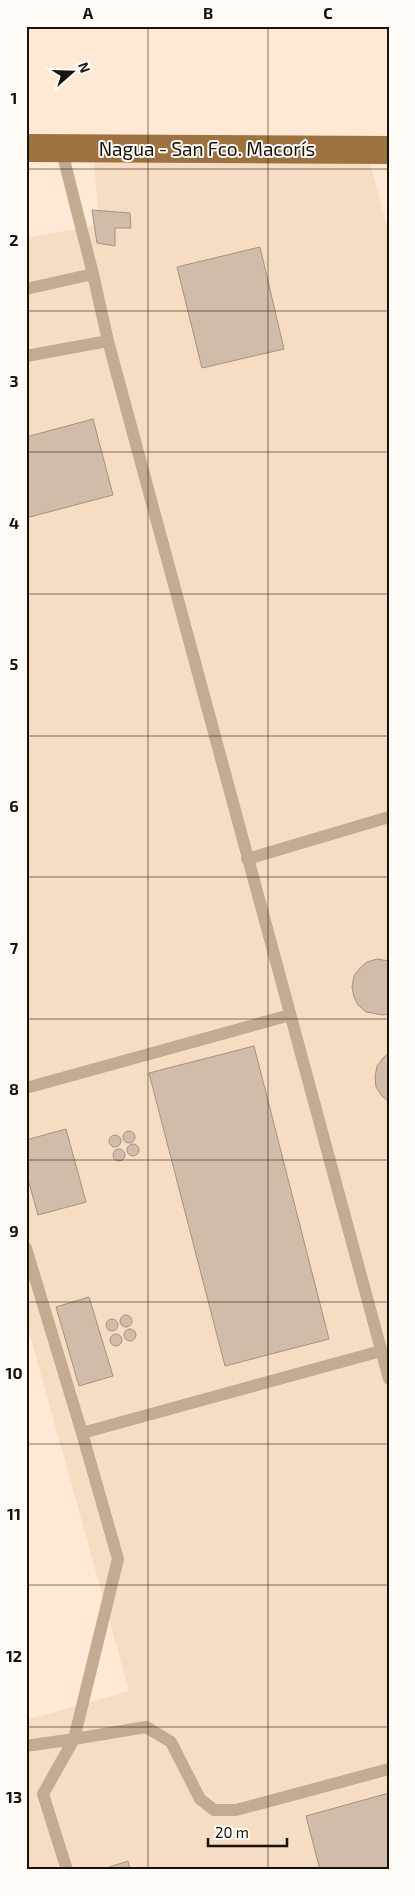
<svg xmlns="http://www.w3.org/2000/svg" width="415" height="1896" font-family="'Exo 2',sans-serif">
<rect width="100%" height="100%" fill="#ffe9d4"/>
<path fill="#f6dcc2" d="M366,149l23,83v1638h-360l-3,-10v-140l103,-29 -103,-370v-1099l4,15 69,-12 -5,-63z"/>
<g fill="#d0bca8" stroke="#a5927e">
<path d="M92,210l38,3 1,15h-16v18l-18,-3z"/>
<path d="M260,247l24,102 -82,19 -25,-101z"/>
<path d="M93,419l20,76 -87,23v-81z"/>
<path d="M377,959l12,2v53l-6,1 -17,-3 -8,-7 -4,-8 -2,-10 2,-11 6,-8 7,-6z"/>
<path d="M254,1046l75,293 -104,27 -76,-293z"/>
<path d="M389,1053v49l-7,-6 -6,-9 -1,-10 2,-11 6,-8z"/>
<path d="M66,1129l20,73 -48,13 -12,-43v-32z"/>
<circle cx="129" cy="1137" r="6"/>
<circle cx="115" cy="1141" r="6"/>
<circle cx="133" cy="1150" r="6"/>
<circle cx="119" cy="1155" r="6"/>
<path d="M89,1297l24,79 -34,10 -23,-79z"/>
<circle cx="126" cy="1321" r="6"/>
<circle cx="112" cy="1325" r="6"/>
<circle cx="130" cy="1335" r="6"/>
<circle cx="116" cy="1340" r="6"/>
<path d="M389,1793v77h-69l-14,-54z"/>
<path d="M128,1861l2,9h-30z"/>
</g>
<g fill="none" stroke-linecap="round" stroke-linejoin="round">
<g stroke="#c3aa91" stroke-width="12">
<path d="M26,289l67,-15"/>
<path d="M108,341l281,1038"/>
<path d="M26,356l82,-15 -15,-67 -32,-126"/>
<path d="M247,859l142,-42"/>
<path d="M26,1088l264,-73"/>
<path d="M26,1248l56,185 36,126 -44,180 72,-12 25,15 29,57 14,11h22l153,-41"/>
<path d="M82,1433l299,-82"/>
<path d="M26,1746l48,-7"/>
<path d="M67,1870l-24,-76 31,-55"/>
</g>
<path stroke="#9e7141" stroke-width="28" d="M26,148l363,2"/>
</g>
<path fill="none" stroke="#19120b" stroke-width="1" stroke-opacity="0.55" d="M148,26v1844M268,26v1844M26,169h363M26,311h363M26,452h363M26,594h363M26,736h363M26,877h363M26,1019h363M26,1160h363M26,1302h363M26,1444h363M26,1585h363M26,1727h363"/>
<g text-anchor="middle" stroke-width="4" stroke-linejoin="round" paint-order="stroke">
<g font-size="19" fill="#19120b" stroke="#fefaf6">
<text x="207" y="156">Nagua - San Fco. Macorís</text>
</g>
</g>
<rect width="415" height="1896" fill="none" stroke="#fefaf6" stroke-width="55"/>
<g transform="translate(72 72) rotate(70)" stroke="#fefaf6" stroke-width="4" paint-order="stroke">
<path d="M0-4L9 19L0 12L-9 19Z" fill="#19120b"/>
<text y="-8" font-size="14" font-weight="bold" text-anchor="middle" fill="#19120b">N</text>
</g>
<path d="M208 1838v8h79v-8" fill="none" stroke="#19120b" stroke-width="2.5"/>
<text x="215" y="1838" font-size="15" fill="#19120b" stroke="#fefaf6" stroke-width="4" paint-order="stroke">20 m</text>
<rect x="28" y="28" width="360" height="1840" fill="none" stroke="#19120b" stroke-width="2"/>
<g font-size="16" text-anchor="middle" font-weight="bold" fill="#19120b">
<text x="88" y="19">A</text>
<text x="208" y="19">B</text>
<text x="328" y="19">C</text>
<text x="14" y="104">1</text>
<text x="14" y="246">2</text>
<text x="14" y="387">3</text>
<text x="14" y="529">4</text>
<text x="14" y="670">5</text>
<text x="14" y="812">6</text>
<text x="14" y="954">7</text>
<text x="14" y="1095">8</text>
<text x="14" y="1237">9</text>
<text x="14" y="1379">10</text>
<text x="14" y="1520">11</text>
<text x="14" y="1662">12</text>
<text x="14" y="1803">13</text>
</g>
</svg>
